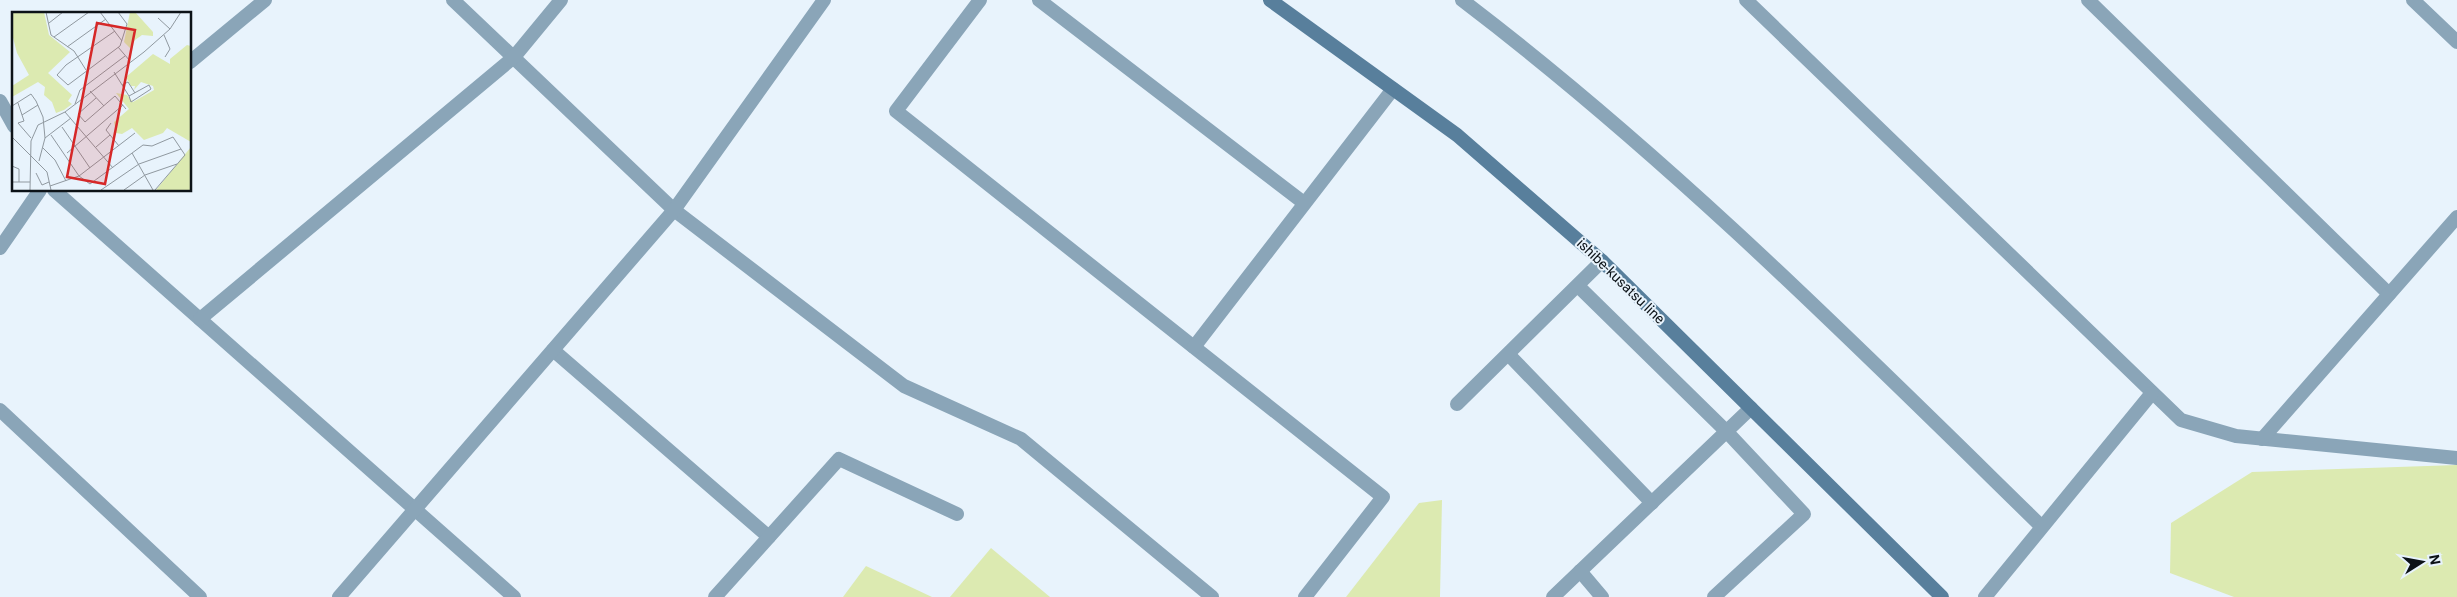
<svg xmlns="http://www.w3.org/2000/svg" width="2457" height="597" font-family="Roboto,sans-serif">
<rect width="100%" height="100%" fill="#e8f3fc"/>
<g fill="#dceab1">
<path d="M2457,465v132h-223l-64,-24 1,-50 81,-51z"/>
<path d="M1442,500l-2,97h-94l73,-94z"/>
<path d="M991,548l59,49h-100z"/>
<path d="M866,566l66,31h-89z"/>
</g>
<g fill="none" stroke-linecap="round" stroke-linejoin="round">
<g stroke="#8aa5b8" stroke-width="14">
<path d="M453,0l221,210 230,176 117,53 191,158"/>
<path d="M980,0l-84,111 487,386 -78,100"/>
<path d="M1039,0l265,203"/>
<path d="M1462,0c208,158 393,344 579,526"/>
<path d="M1746,0l435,420 55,16 221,22"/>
<path d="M2088,0l301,294"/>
<path d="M2413,0l44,42"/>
<path d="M190,62l75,-62"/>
<path d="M0,101l14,25"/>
<path d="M54,190l460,407"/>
<path d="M0,248l40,-58"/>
<path d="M1578,286l149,146 77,82 -90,83"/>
<path d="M200,319l314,-262 47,-57"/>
<path d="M1194,347l199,-258"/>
<path d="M553,350l216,187"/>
<path d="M1509,355l143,148"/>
<path d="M1457,404l145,-143"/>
<path d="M0,410l200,187"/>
<path d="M2262,439l195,-222"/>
<path d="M1580,571l22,26"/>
<path d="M339,597l335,-387 150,-210"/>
<path d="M715,597l124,-138 118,55"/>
<path d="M1553,597l198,-189"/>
<path d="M1985,597l167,-204"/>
</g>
<path stroke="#587f9c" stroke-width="14" d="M1270,0l187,135 145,126 340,336"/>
</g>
<g text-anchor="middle" stroke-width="4" stroke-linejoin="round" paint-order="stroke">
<g font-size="14" fill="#0c1217" stroke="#e8f3fc">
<text transform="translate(1621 281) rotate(44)" y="5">ishibe-kusatsu line</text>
</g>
</g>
<g transform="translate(12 12)">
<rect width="179" height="179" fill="#e8f3fc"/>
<path d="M0,0h32l5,23 21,17 -22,21 24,22 -4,6 4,3 -8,6 -8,3 -4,-11 -8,-7 1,-8 -7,-5 -26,15v-11l17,-11 -12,-22 -5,-19zM118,0h5l18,20v4l-11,-1 -7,5 -5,8 -6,-6zM175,33l4,1v96l-24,-14 -4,5 -19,7 -12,-12 -10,6 -6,-1 -2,-11 15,-13 -13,-16 11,2 6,7 21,-12 -1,-4 -12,-4 -7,8 1,-4h-4l-5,-9 27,-23 17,10v-5zM179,135v43h-35l30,-37z" fill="#dceab1"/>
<path fill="none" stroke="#9099a0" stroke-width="1" d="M34,0l5,23 23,16 12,19M88,0l22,29M146,6l12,11M37,11l14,-11M103,19l-49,34 -9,10 11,10 52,-39 7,-22 -9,-12M152,23l6,14 -5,8M42,25l35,-25M55,35l39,-28M106,35l12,14M102,60l15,24 20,-11 2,4 -20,13 -2,-6M110,73l6,-3 7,11M78,79l14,15M84,86l-18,16 7,8 30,-26 11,13M6,91l6,18 -6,2 13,15M63,92l5,-14 45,-34M0,94l19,-12 5,7 7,16 2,21 -6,23M53,100l48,56M10,103l16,-10M99,111l-5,7 13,16M50,115l28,41M39,123l28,41 11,8 53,-39 9,1 21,-9 12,18 -30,35M0,125l35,35 4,18M33,126l26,-20M84,135l14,-12M31,136l12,12 11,21M55,141l56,-48M120,141l21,37M0,154l7,3v13M24,161l6,12 7,-3M0,170h18M38,174l29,-10 56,-43M18,178l1,-49 7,-16 27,-13 79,-60 26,-23 11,-17M89,178l38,-26 42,-15M112,178l21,-15 32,-11"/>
<path fill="#d62828" fill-opacity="0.15" stroke="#d62828" stroke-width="2.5" d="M85,11l38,7 -30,154 -38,-7z"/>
<rect width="179" height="179" fill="none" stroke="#0c1217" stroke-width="2.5"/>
</g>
<g transform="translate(2422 562) rotate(79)" stroke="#e8f3fc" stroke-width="4" paint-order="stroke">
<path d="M0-4L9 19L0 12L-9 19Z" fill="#0c1217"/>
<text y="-8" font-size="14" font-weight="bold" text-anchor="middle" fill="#0c1217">N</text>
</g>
</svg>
